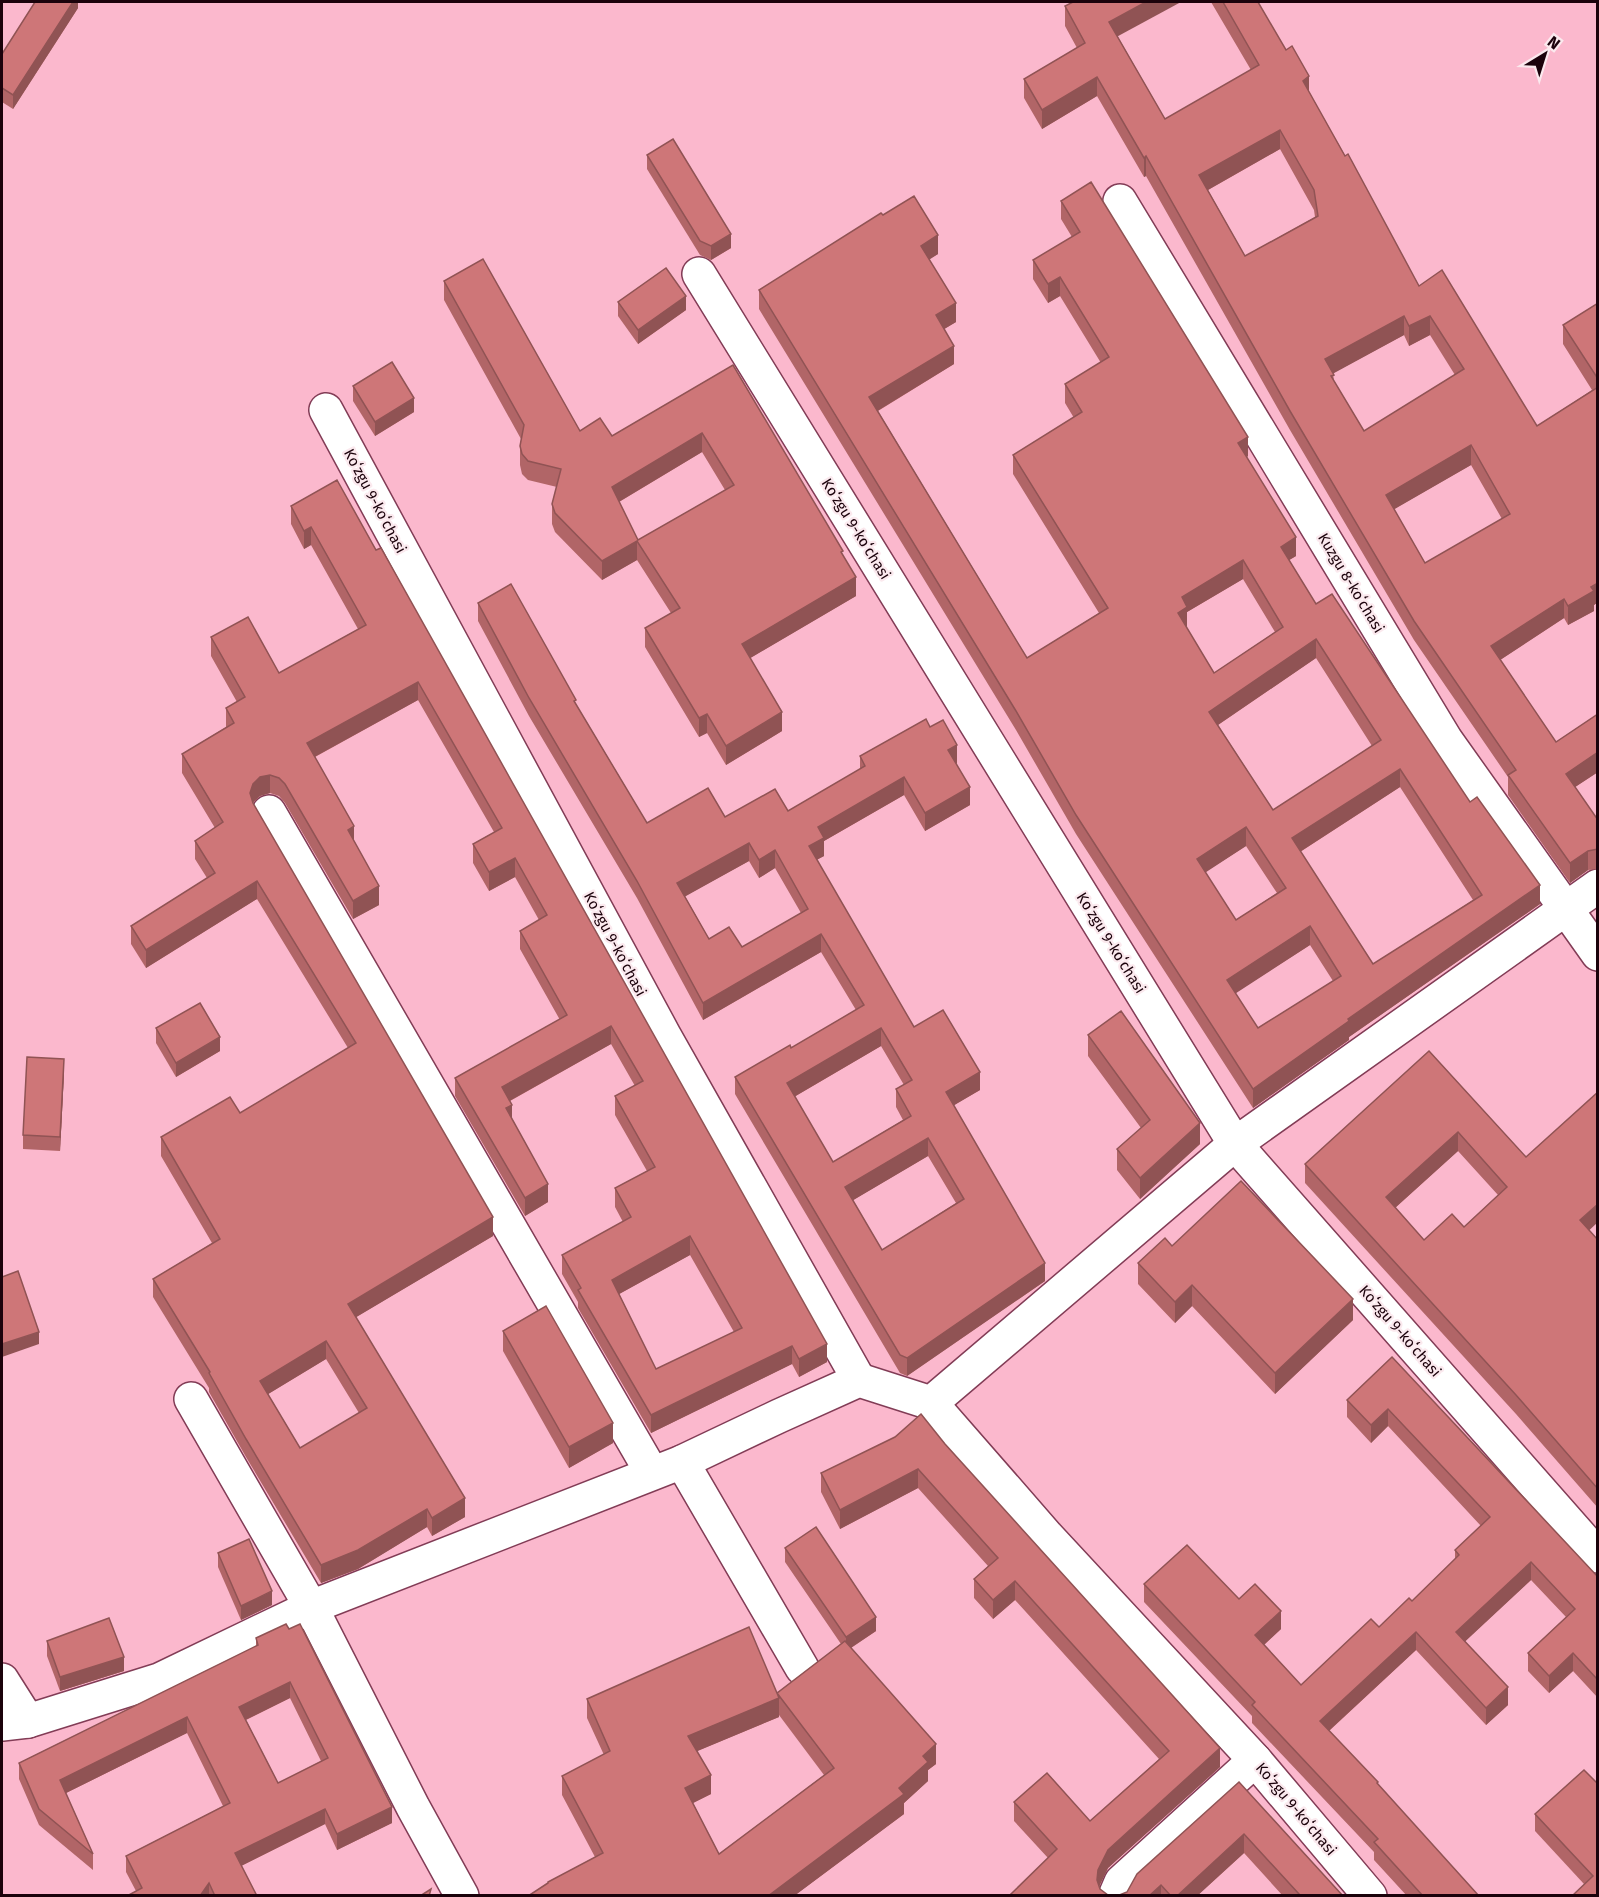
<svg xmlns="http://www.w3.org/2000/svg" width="1599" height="1897" font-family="'Fira Sans',sans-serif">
<rect width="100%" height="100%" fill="#fbb8cd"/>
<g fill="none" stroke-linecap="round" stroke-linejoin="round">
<defs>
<g id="minor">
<path d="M1120,201l326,539 152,214"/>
<path d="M699,274l536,870 363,412"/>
<path d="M326,410l338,625 195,345"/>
<path d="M269,812l383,661"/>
<path d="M191,1399l120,208 102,200 49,89"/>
<path d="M931,1403l116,133 208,224 115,136"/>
<path d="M682,1462l120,206"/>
<path d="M2,1680l26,41"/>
<path d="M2,1724l26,-3 131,-41 152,-73 371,-145 97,-46 80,-36 72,23 304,-259 363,-258"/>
<path d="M1115,1896l6,-14 134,-122"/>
</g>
</defs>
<use href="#minor" stroke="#823c56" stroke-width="36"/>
<use href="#minor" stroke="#fff" stroke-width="33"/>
</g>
<g fill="#b16567" fill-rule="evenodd">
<path d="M78,2v6l-65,101 -11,-7v-48z"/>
<path d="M1211,2h47l161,284 118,140 55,-36 -29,-46v-19l35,-22v299l-4,3v6l-26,14 -4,-7 -64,42 56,82 42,-28v58l-23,15 23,33v49l-10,1 -18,13 -62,-88v-18l-94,-137 -124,-210 -144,-254 -2,1 -47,-81 -55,33 -18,-31v-19l53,-31 -12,-22v-20l53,31 47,82 86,-49zM1280,149l34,61 1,7 -70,39 -37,-66zM1404,335l5,11 21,-11 25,40 -91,56 -30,-50 -1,-8zM1471,465l31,54 -77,44 -31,-54z"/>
<path d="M647,155l84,93 -20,12 -11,-5 -53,-86z"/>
<path d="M1061,201l187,255 -1,1 49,99 -7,4 27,44 154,198 70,102 -191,133v3l-96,68 -177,-274 -60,-104 -257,-421v-19l124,-75 55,39 -9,5 27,63 -12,7 10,35 -76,47 149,247 72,-45 -86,-139v-19l61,-37 -9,-15v-19l36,-21 -41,-67 -12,7 -15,-24v-19l39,-23 -11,-18zM1243,579l32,53 -61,41 -28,-46 1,-1v-14zM1316,658l56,88 -99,64 -55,-85zM1400,787l73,113 -100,64 -73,-112zM1246,846l31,47 -41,27 -31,-48zM1310,945l23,36 -75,47 -23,-35z"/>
<path d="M444,281l136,150 32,5 121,-71 110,191 13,40 -106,62 32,73 -56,34 -19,-32 -8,4 -54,-90v-19l26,-15 -34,-53 -35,20 -47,-48 -3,-8v-20l5,-17 -29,-7 -6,-6 -2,-9v-19l1,-7 -77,-139zM702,452l23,38 -87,50 -19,-38z"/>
<path d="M618,302l68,8 -48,34 -20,-28z"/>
<path d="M353,386l61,26 -39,24 -22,-35z"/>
<path d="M337,480l490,882 -28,15 -7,-13 -141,69 -73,-125v-6l-16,-28v-19l61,-33 -8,-15v-19l32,-17 -32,-56v-19l20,-10 -24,-42 -101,57 2,19 36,82 -23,14 -70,-120v-18l105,-58 -40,-71v-18l19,-11 -24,-43 -26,14 -16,-28v-19l21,-12 -76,-132 -103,57 39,84 25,64 -26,14 -68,-116 -6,-7 -9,-3 -10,3 -7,7 240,433 -137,81 109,200 -33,19 -5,-9 -69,42 -37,14 -75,-126 -37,-65v-4l-56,-91v-18l59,-36 -51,-87v-19l79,-24 108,-65 -91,-149 -111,69 -15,-24v-18l76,-48 -12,-19v-18l20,-13 -33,-55v-19l44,-27v-19l11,-6 -26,-46v-19l68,36 79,-44 -47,-84 -7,4 -13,-25v-18zM690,1255l44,77 -78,37 -37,-75zM326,1359l33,54 -59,35 -32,-54z"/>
<path d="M478,603l98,101 71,119 78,-6 63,-6 72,-42v-13l70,-29 27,36 -1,1 14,41 -45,26 -21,-36 -80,46v15l-8,4 98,167 66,63 -26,15 91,176 -138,95 -7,-3 -165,-279v-17l56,-29 65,-38 -35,-58 -118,68 -66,-122 -108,-182 -51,-95zM749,861l10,17 16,-10 26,45 -59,34 -33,-8 -24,-43zM881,1046l23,39 -8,4v18l7,13 -70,42 -39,-65zM928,1156l28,47 -74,47 -29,-50z"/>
<path d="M156,1028l64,23 -44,26 -20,-34z"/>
<path d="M1088,1035l112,109 -60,55 -23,-29v-21l24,-21 -53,-72z"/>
<path d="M1429,1051l97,106 72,83v268l-82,-94 -211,-231v-19zM1458,1151l40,44 -34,32 -40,13 -29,-32z"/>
<path d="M64,1073l-4,78 -37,-2v-14z"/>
<path d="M1172,1246l181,74 -78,74 -83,-88 -17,17 -37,-39v-21z"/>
<path d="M503,1331l110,112 -44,25 -66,-117z"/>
<path d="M1392,1357l206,220v121l-25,-27 -24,22 -21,-22v-18l38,-36 -35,-37 -66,61 43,64 -22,20 -70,-75 -87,81 150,165h-72l-33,-36v-8l-122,-129v-7l-108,-114v-18l95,15 42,30 -17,16 37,40 78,-58 33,-26 43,-41v-10l26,-24 -93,-100 -17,17 -24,-26v-17z"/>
<path d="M945,1444l275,323 -112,101 -9,18 -91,10 40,-38 -34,-37v-19l76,19 69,-62 -144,-159 -22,19 -19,-21v-19l14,-13 -70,-78 -78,41 -19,-37v-19z"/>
<path d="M785,1548l91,83 -25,17 85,116 -8,6v11l-24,22v11l-110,82h-266l20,-12v-2l47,-25 -33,-62v-19l42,-21 -17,-37v-19l190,-6 64,-49 -56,-82zM779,1715l45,60 -105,79 -26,-51 18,-9 -14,-43 82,-34z"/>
<path d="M218,1553l54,52 -31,15 -23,-53z"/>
<path d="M289,1629l103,194 -55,27 -12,-26 -84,42 16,30h-130l9,-5 -10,-19v-16l97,-50 -36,-73 -121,60 27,61v16l-54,-45 -20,-46v-16l237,-117v-8zM290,1698l31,63 -43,22 -32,-63z"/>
<path d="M47,1641l77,30 -64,20 -13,-35z"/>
<path d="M1239,1782l104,114h-60l-39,-43 -47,43h-80l10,-4z"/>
<path d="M1598,1784v112l-14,-12 -49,-53v-17z"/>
</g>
<g fill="#905354">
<path d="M73,2h5v6l-65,101v-14z"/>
<path d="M1146,2h35l-72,39v-19z"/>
<path d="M1309,76v19l-6,-14z"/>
<path d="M1097,77v19l-55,33v-19z"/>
<path d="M1280,130v19l-81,46v-20z"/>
<path d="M1146,156v20l-2,1v-19z"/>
<path d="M731,234v14l-20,12v-14z"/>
<path d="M938,235v19l-17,11v-19z"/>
<path d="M1060,277v19l-12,7v-19z"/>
<path d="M686,296v14l-48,34v-14z"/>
<path d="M956,303v19l-20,12v-19z"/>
<path d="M1404,316v19l-79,43v-19z"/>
<path d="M1430,316v19l-21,11v-20z"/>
<path d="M954,346v18l-85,52v-19z"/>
<path d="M414,398v14l-39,24v-14z"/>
<path d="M702,433v19l-90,54v-19z"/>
<path d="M1248,437v19l-10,6v-19z"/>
<path d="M1471,445v20l-85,49v-19z"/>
<path d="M311,527v18l-7,4v-18z"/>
<path d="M1296,537v19l-15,9v-18z"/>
<path d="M637,541v19l-35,20v-19z"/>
<path d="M1243,560v19l-56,33v14l-9,6v-19l4,-16z"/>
<path d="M856,577v19l-114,67v-19z"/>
<path d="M1598,583v19l-4,3v6l-26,14v-19z"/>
<path d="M1564,599v19l-73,48v-20z"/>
<path d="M1316,639v19l-107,73v-19z"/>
<path d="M418,682v18l-111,61v-18z"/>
<path d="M782,712v19l-56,34v-19z"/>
<path d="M707,714v19l-8,4v-19z"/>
<path d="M957,745v18l-9,5v-18z"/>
<path d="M1598,752v20l-32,21v-19z"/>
<path d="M1400,769v18l-108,70v-19z"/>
<path d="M270,775v18l-10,3 -7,6 -3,9v-18l3,-9 7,-7z"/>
<path d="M904,777v18l-80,46v15l-15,8v-18l9,-19z"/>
<path d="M970,787v18l-45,26v-18z"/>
<path d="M354,826v19l-6,-15z"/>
<path d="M1246,827v19l-49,32v-19z"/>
<path d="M749,843v18l-72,40v-18z"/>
<path d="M775,850v18l-16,10v-18z"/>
<path d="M1588,851v19l-18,13v-20z"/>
<path d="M515,858v19l-26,14v-19z"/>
<path d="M257,881v18l-111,69v-18z"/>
<path d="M1540,885v19l-191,133v3l-96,68v-19l95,-70z"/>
<path d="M379,886v19l-26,14v-18z"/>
<path d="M1310,926v19l-83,54v-19z"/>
<path d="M821,934v18l-118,68v-17z"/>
<path d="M611,1026v18l-109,61v-18z"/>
<path d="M881,1028v18l-94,55v-18z"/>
<path d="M220,1037v14l-44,26v-14z"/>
<path d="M64,1059v14l-4,78v-14z"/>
<path d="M980,1072v18l-34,20v-18z"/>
<path d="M512,1105v18l-6,-15z"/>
<path d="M1200,1123v21l-60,55v-21z"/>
<path d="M1458,1132v19l-72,65v-19z"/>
<path d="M928,1138v18l-83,49v-18z"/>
<path d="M548,1184v18l-23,14v-18z"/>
<path d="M1598,1204v18l-18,17v-19z"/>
<path d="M493,1217v19l-145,86v-18z"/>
<path d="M690,1236v19l-78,43v-18z"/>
<path d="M1045,1263v18l-138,95v-18z"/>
<path d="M1192,1285v21l-17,17v-21z"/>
<path d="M1353,1299v21l-78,74v-21z"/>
<path d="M39,1332v12l-37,13v-13z"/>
<path d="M326,1341v18l-66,40v-18z"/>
<path d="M827,1344v18l-28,15v-18z"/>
<path d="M792,1346v18l-141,69v-18z"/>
<path d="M1388,1409v17l-17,17v-18z"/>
<path d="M613,1423v20l-44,25v-21z"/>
<path d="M918,1469v19l-78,41v-19z"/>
<path d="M465,1498v19l-33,19v-18z"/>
<path d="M427,1509v18l-69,42 -37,14v-18z"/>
<path d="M1531,1562v18l-75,70v-18z"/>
<path d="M1015,1581v19l-22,19v-19z"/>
<path d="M272,1591v14l-31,15v-14z"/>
<path d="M1281,1611v18l-26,24v-18z"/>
<path d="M876,1617v14l-30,20v-14z"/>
<path d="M1416,1632v18l-96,89v-18z"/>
<path d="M1573,1653v18l-24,22v-17z"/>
<path d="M124,1657v14l-64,20v-14z"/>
<path d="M290,1682v16l-51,25v-16z"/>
<path d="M1508,1687v18l-22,20v-17z"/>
<path d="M779,1698v19l-91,38v-19z"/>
<path d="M187,1717v16l-127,63v-16z"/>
<path d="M936,1744v20l-8,6v11l-24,22v11l-110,82h-26l131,-108 24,-32z"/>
<path d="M1220,1748v19l-112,101 -10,21 -1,-9 1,-10 10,-20z"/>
<path d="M711,1775v19l-26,13v-19z"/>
<path d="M392,1807v16l-55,27v-16z"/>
<path d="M325,1809v15l-90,45v-16z"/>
<path d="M1244,1834v19l-47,43h-20z"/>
<path d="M209,1883v13h-9z"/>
<path d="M1161,1885v11h-12z"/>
</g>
<g fill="#ce7678" stroke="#905354" stroke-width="1.5" fill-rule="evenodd">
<path d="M35,2h38l-60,93 -11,-7v-34z"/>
<path d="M1073,2h73l-37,20 56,97 94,-54 -36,-63h35l28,48 6,-4 17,30 -6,5 42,75 3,-2 71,132 23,-16 95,156 61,-39v196l-7,4 3,4 -26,15 -4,-7 -73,47 65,96 42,-28v38l-32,22 32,46v29l-10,2 -18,12 -62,-88 8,-5 -102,-149 -124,-210 -144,-255 -2,2 -47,-81 -55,33 -18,-31 61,-36 -20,-37zM1280,130l34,60 4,26 -73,40 -46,-81zM1404,316l5,10 21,-10 34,53 -100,62 -33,-55 3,-1 -9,-16zM1471,445l39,69 -85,49 -39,-68z"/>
<path d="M673,139l58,95 -20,12 -11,-5 -53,-86z"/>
<path d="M1091,182l157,255 -10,6 58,94 -15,10 35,57 16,-10 138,208 7,-5 63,88 -192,134 1,2 -96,68 -177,-274 -60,-104 -257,-421 122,-77 2,2 31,-19 24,39 -17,11 35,57 -20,12 18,31 -85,51 158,261 81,-50 -95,-153 69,-43 -17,-28 44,-27 -49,-80 -12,7 -15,-24 47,-28 -19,-31zM1243,560l40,67 -69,46 -36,-60 9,-6 -5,-10zM1316,639l65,101 -108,70 -64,-98zM1400,769l82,126 -109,69 -81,-126zM1246,827l40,61 -50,32 -39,-61zM1310,926l31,50 -83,52 -31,-48z"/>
<path d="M483,259l97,172 20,-13 12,18 121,-71 110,186 -2,1 15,25 -114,67 40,68 -56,34 -19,-32 -8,4 -54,-90 35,-20 -43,-67 -35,20 -47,-48 -3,-9 9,-35 -33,-8 -6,-7 -2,-8 4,-21 -80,-144zM702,433l32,52 -96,55 -26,-53z"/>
<path d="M666,268l20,28 -48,34 -20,-28z"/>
<path d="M1598,303v76l-35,-54z"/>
<path d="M392,362l22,36 -39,24 -22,-36z"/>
<path d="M337,480l39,70 5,-2 446,796 -28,15 -7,-13 -141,69 -73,-125 3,-2 -19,-33 69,-38 -16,-29 40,-21 -40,-71 28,-15 -32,-55 -109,61 10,18 -6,3 42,76 -23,14 -70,-120 112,-63 -47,-84 27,-16 -32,-57 -26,14 -16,-28 29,-16 -84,-146 -111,61 47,83 -6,4 31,56 -26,15 -68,-117 -6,-6 -9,-3 -10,2 -7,7 -3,9 3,10 240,414 -145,87 117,194 -33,20 -5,-9 -69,41 -37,15 -75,-126 -37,-66 1,-1 -57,-93 67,-40 -59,-102 69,-40 10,16 116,-70 -99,-162 -111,69 -15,-24 84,-53 -20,-32 28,-19 -41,-68 52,-31 -8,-15 19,-11 -34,-60 37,-20 31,56 87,-48 -55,-98 -7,4 -13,-25zM690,1236l52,92 -86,41 -44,-89zM326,1341l41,67 -67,40 -40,-67z"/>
<path d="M511,584l65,116 -2,1 73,122 61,-35 17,29 50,-28 13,22 77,-45 -5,-10 66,-37 4,8 13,-7 14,25 -9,5 22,37 -45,26 -21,-36 -86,50 6,11 -15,8 105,181 29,-17 37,62 -34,20 99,171 -138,95 -7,-3 -165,-278 55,-32 1,3 73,-43 -43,-71 -118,69 -66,-122 -108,-183 -51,-95zM749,843l10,17 16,-10 33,59 -66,38 -13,-20 -20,12 -32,-56zM881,1028l31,52 -16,9 15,27 -78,46 -46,-79zM928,1138l36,61 -82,51 -37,-63z"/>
<path d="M200,1003l20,34 -44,26 -20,-35z"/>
<path d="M1121,1011l79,112 -60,55 -23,-29 33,-29 -62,-85z"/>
<path d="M1429,1051l97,106 72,-65v112l-18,16 18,20v249l-82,-94 -211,-231zM1458,1132l49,55 -43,40 -12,-13 -28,26 -38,-43z"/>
<path d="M27,1057l37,2 -4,78 -37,-2z"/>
<path d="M1241,1181l112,118 -78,74 -83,-88 -17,17 -37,-39 27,-25 7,8z"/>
<path d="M18,1271l21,61 -37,12v-67z"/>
<path d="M546,1306l67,117 -44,24 -66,-116z"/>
<path d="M1392,1357l206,220v103l-25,-27 -24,23 -21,-23 47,-44 -44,-47 -75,70 52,55 -22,21 -70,-76 -96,89 58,61 -1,1 102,113h-56l-49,-54 4,-3 -126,-134 3,-3 -111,-118 43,-39 52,54 16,-15 26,27 -26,24 46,50 70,-66 8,8 30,-29 3,3 47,-46 -4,-5 35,-33 -102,-108 -17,16 -24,-25z"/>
<path d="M921,1414l24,30 275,304 -112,102 -10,20 -1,10 3,9 8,6 6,1h-105l48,-47 -43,-47 33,-29 43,48 79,-70 -154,-170 -22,19 -19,-21 24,-21 -80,-89 -78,41 -19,-37 74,-36z"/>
<path d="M816,1527l60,90 -30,20 -61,-89z"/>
<path d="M249,1539l23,52 -31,15 -23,-53z"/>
<path d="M109,1618l15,39 -64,20 -13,-36z"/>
<path d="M286,1624l3,5 11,-5 92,183 -55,27 -12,-25 -90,44 22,43h-42l-6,-13 -9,13h-73l15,-8 -16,-32 104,-53 -43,-86 -127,63 33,74 -54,-45 -20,-46 239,-118 -2,-7zM290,1682l38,76 -50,25 -39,-76z"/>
<path d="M749,1627l28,66 68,-52 91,103 -13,12 5,6 -29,26 5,6 -136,102h-240l20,-13v-1l55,-29 -41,-77 48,-25 -23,-52zM777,1693l57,75 -115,86 -34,-66 26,-13 -23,-39 91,-38z"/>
<path d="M1584,1770l14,14v112h-26l21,-20 -58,-62z"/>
<path d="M1239,1782l104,114h-46l2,-2 -55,-60 -67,62h-6l-10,-11 -12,11h-32l10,-4 10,-18z"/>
<path d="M431,1889l-2,7h-9z"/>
</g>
<g text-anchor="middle" stroke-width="4.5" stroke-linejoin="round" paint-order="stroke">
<g font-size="15" fill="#1b020b" stroke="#fbe9ee">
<text transform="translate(375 501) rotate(62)" y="5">Koʻzgu 9-koʻchasi</text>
<text transform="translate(856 529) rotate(58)" y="5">Koʻzgu 9-koʻchasi</text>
<text transform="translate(1351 583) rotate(59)" y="5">Kuzgu 8-koʻchasi</text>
<text transform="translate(1111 943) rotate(58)" y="5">Koʻzgu 9-koʻchasi</text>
<text transform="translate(615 944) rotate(62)" y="5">Koʻzgu 9-koʻchasi</text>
<text transform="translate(1400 1331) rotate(49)" y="5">Koʻzgu 9-koʻchasi</text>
<text transform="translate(1296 1809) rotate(50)" y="5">Koʻzgu 9-koʻchasi</text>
</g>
</g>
<rect width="1599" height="1897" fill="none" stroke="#1b020b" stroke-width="6"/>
<g transform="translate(1545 54) rotate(38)" stroke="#fbe9ee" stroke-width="4.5" paint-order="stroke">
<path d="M0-4.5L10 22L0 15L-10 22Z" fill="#1b020b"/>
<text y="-9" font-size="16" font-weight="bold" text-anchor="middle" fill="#1b020b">N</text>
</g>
</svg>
